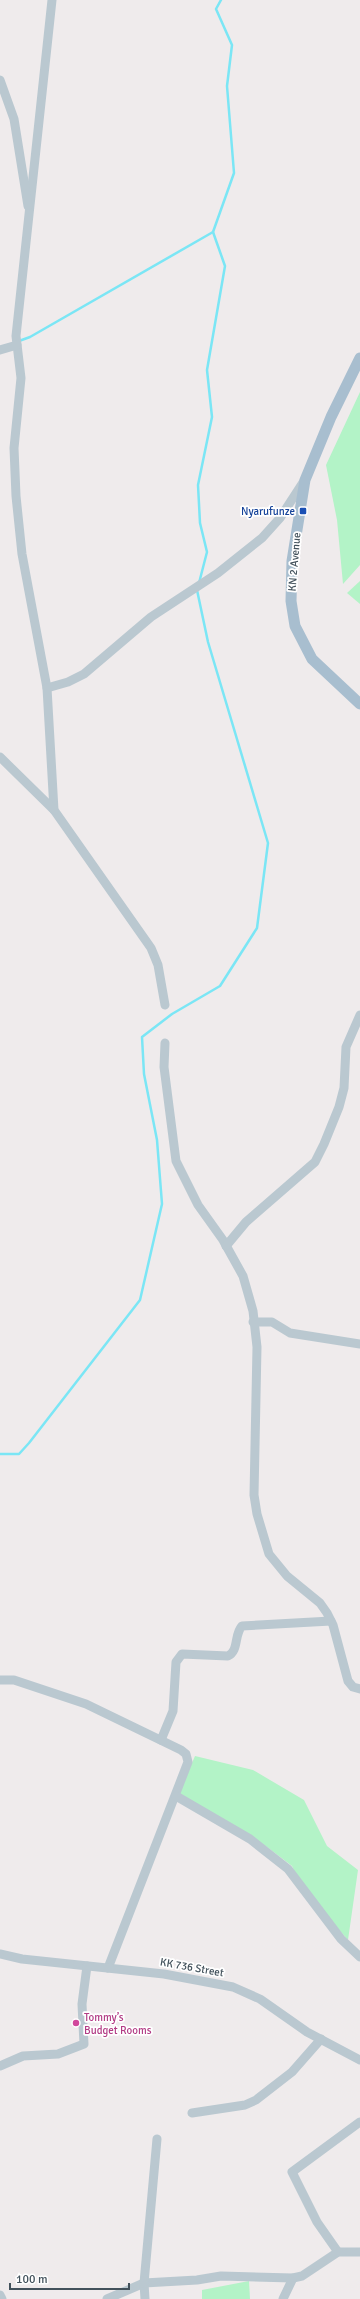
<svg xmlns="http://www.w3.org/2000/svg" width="360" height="2299" font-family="Signika,sans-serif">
<rect width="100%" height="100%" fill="#efebec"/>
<g fill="#b3f3c7">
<path d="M360,392v173l-17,19 -6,-64 -11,-55z"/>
<path d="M360,581v23l-13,-11z"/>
<path d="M195,1756l58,14 51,30 23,46 31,24 -10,70 -46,-52 -10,-22 -25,-19 -88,-54z"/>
<path d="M249,2281l1,18h-48v-9z"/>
</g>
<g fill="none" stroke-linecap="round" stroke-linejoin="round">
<g stroke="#7be6f5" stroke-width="2.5">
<path d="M19,341l11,-4 183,-105 21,-59 -7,-87 5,-41 -16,-36 5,-9"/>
<path d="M199,583l8,-31 -7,-29 -2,-38 14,-68 -5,-47 18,-104 -12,-34"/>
<path d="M0,1454h19l10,-11 111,-143 22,-96 -5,-64 -13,-66 -2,-37 30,-23 48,-28 37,-58 11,-85 -60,-201 -11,-52"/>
</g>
<g stroke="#bac8d0" stroke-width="9">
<path d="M52,0l-36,336 5,42 -7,70 2,48 6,58 25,134 7,122 97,138 7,17 7,40"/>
<path d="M0,80l14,39 14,87"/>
<path d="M0,350l17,-5"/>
<path d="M47,688l21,-6 16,-8 67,-57 67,-44 44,-35 18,-20 24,-37"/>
<path d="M0,757l54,53"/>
<path d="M165,1043l-1,24 12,94 22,44 25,35 20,36 10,35 4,36 -3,148 3,19 12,40 18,22 33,27 7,10 6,12 15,56 5,6 7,2"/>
<path d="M226,1246l20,-24 69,-60 9,-18 15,-37 5,-19 2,-41 14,-32"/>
<path d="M253,1322h19l18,11 70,11"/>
<path d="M0,1680h14l72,24 95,46 5,4 2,8 -80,206"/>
<path d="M161,1740l12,-29 3,-49 6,-8 46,2c11,-5 6,-22 14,-30l89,-5"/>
<path d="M176,1796l74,43 38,30 53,70 19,18"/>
<path d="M0,1954l22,5 142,15 69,13 27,12 47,33 53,28"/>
<path d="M0,2066l23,-10 35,-2 26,-10 -2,-40 5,-38"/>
<path d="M192,2113l53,-8 11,-5 36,-28 29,-33"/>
<path d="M338,2252l-21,-30 -25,-50 68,-50"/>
<path d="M0,2295l2,4"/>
<path d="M107,2299l37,-16 53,-3 24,-4 72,2 9,-2 36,-24h22"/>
<path d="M145,2299l-1,-16 13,-144"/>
<path d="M283,2299l10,-21"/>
</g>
<path stroke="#a8becf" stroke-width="11" d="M360,358l-29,59 -26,63 -13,81 -1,40 4,25 17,33 48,45"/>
</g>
<rect fill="#1a4fb4" stroke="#fff" stroke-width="1.5" x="299" y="507" width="8" height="8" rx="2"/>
<circle fill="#d1479c" stroke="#fff" stroke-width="1.5" cx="76" cy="2023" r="4"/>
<g text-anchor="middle" stroke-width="3.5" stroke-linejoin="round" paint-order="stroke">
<g font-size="11" fill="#164399" stroke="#fff" text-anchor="end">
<text x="295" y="515">Nyarufunze</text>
</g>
<g font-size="11" fill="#42515b" stroke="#fff">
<text transform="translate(294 562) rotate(-85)" y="4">KN 2 Avenue</text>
<text transform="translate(192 1967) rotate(10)" y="4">KK 736 Street</text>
</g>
<g font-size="11" fill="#b23c85" stroke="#fff" text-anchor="start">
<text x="84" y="2021">Tommy’s<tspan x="84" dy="13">Budget Rooms</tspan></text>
</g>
</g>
<path d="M10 2283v6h119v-6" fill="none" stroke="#42515b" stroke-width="2"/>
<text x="16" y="2283" font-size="12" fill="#42515b" stroke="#ffffff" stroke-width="3" paint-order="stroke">100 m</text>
</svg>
